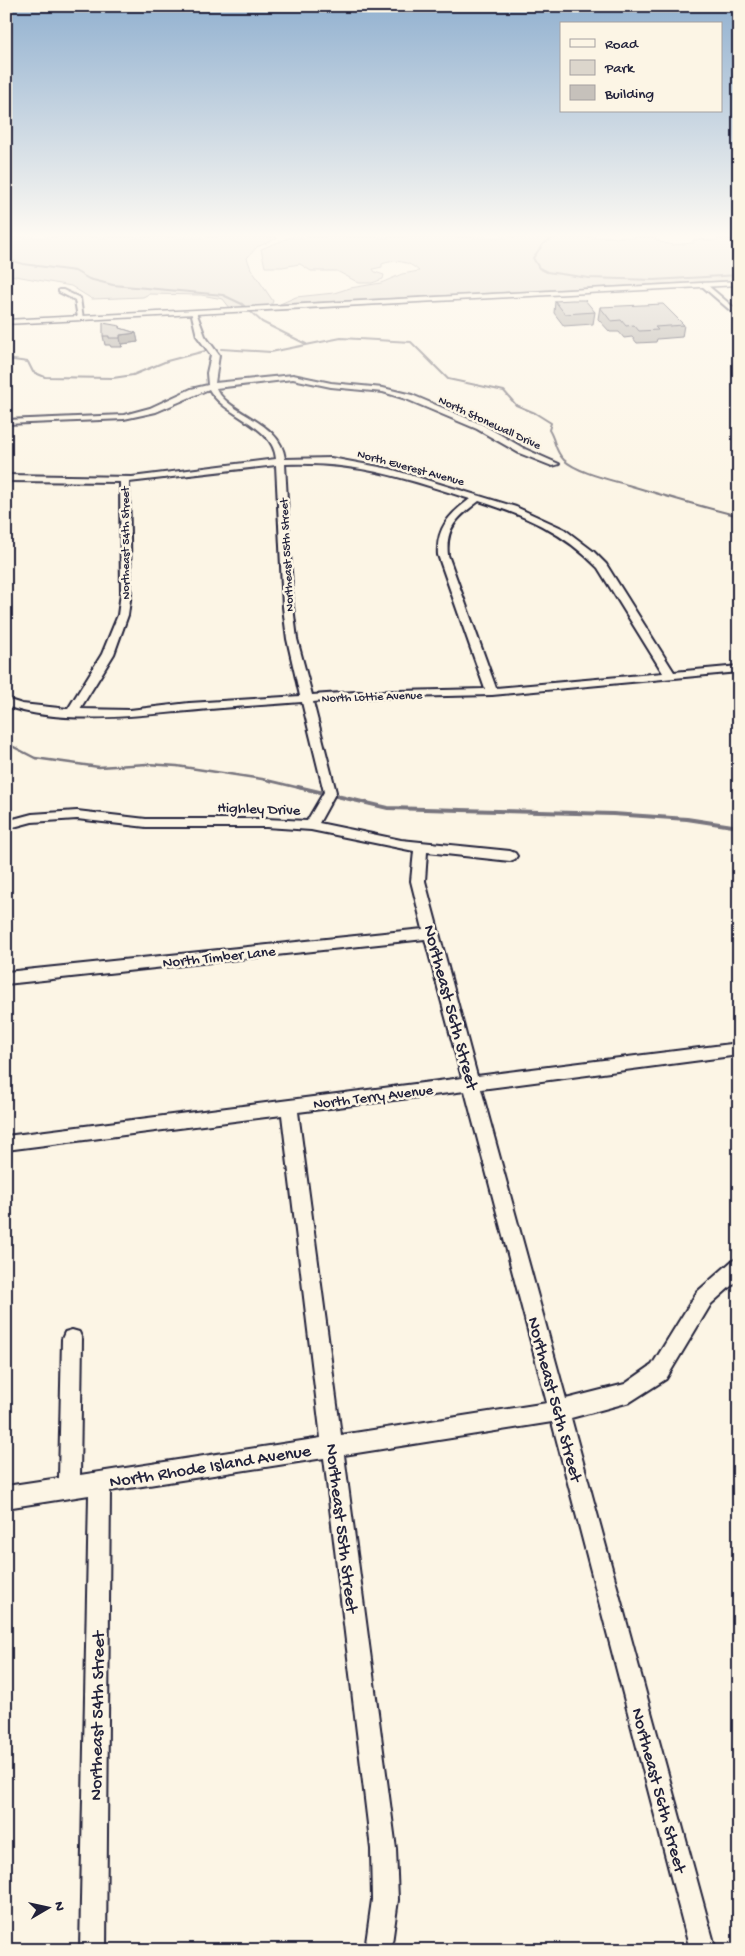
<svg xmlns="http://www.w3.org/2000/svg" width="745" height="1956" font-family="'Gochi Hand',sans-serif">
<rect width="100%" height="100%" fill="#fcf5e5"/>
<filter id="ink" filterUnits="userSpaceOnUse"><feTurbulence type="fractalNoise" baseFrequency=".02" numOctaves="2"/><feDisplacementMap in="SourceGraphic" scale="10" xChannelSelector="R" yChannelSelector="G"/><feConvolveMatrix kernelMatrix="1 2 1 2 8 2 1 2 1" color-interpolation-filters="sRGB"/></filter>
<g filter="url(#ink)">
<g fill="#dcd6cc" stroke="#7f7c84">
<path d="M6,237h268l4,1 -21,9 -10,11 4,11 22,32 -2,5 -41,2 -7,-9 -22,-4 -52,-1 -6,3 -51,2 -21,-13 -61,-11 -4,-2z"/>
<path d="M291,237h318l8,1 4,-1h32l7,5 13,3 20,-2v-3l9,-1 9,2 14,-3 10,2 1,-3h3v43l-459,24 16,-7 38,-4 16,-5 31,-5 21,-9 17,-3c-10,-10 -24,-12 -37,-7v3l-9,2 2,3 9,3 -1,4 -11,4h-13l-22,-12h-26l-11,-7 -18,3h-17l-4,-18z"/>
</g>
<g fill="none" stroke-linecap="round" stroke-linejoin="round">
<g stroke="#78757e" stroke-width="2">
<path d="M555,237l-12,7 -10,14 6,10 8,4 42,6 65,2 85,-5"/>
<path d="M6,259l17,5 52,7 14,8 24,6 110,10 19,9 20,18 44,22"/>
<path d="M221,349l50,3 70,-14 70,4 37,37 56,12 12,14 19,8 16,10 -2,7c7,11 5,20 15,30 12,12 47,20 64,25 37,11 74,22 111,31"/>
<path d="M6,359l22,3 5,10 12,5 68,1 20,-3 34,-14 38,-10"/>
</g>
<path stroke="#78757e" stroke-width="2.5" d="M6,743l29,15 64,9 48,-3 30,2 85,13 42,10"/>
<path stroke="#78757e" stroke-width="4" d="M298,787l90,21 225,6 74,5 52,8"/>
<defs>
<g id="minor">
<path d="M702,284h4l33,28v6l-37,-32z"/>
<path d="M59,290h4l17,8 3,21 -5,-1 -3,-18 -16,-8z"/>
<path d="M191,311l5,1 9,24 14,19 -4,28 78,-8 38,8 52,5 29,7 71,30 42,24 34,15 -7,2 -33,-13 -42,-24 -71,-30 -23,-7 -52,-5 -38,-8 -77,9c12,27 65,33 69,71l46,-1 59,11 126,38 48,22 29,22 13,13 68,108 65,-6v6l-247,23 -136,3 -43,4 23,90 -17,31 82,17 109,11 5,2 2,3 -2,3 -5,2 -83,-9 -2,29 52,195 262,-33v12l-258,34 85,310 59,-15 27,-19 45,-73 35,-31 7,-3v21l-28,25 -45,75 -36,23 -59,16 145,532h-26l-138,-528 -208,33 52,394 2,51 -7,50h-26l7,-50 -1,-51 -47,-391 -214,33 -4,459h-26l9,-455 -83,13v-22l53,-8 3,-139 3,-7 7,-2 7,2 3,7 -2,136 241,-37 -39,-323 -276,35v-14l456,-58 -37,-139 -419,45v-12l417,-43 -12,-48 3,-30 -103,-21 -45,-3h-120l-69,-8 -45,3 -26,7v-8l26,-7 45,-3 69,8h120l41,2 17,-29 -22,-90c-38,3 -76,5 -114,9 -56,5 -128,14 -182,-5v-7l16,5 46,5 34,-55 16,-39 3,-22 -1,-111 -114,-1v-6l126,2 144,-18c-2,-34 -53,-43 -67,-70l-53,23 -32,7 -118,5v-4l118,-5 26,-7 41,-19 17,-4 -1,-12 4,-18 -14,-19zM285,464c69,-3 121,14 185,35 -20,15 -34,29 -32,56l47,134 -129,3 -44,3 -15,-56 -4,-32zM276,465l7,142 4,32 13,57 -111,7 -59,7 -50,-1 34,-55 14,-39 3,-22 -2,-111zM479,501c45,14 86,32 119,67l65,105 -167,15 -48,-133c-3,-28 10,-38 31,-54zM465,1091l82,312 -206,32 -43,-323z"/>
</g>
<path id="tertiary" d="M739,281v4l-733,39v-4z"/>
</defs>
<use href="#minor" stroke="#22223b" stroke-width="4"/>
<use href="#tertiary" stroke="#22223b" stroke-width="3"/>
<use href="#minor" fill="#fcf5e5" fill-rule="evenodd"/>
<use href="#tertiary" fill="#fcf5e5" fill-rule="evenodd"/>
</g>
<g fill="#aaa6a1" stroke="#22223b">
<path d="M555,301l40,11 -2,12 -29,2 -10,-13z"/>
<path d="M600,307l84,18 -2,12 -25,2 -1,3 -19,1 -5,-6 -8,1 -5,-6h-9l-12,-13z"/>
<path d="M120,328l16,5 2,9 -16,2v3h-11l-1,-2h-5l-2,-9z"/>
</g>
<path fill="#8b8783" stroke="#22223b" d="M120,326l1,9 15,-2 2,9 -16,2v3l-2,-9z"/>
<g fill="#c6c1bb" stroke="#22223b">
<path d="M572,300h13l10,12 -30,2 -10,-13z"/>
<path d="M663,304l21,21 -29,2 3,3 -19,1 -5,-6 -8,1 -5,-6 -10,1 -11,-14z"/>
<path d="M103,323l17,3v2l16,5 -16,2v3h-11v-2h-6z"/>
</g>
</g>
<linearGradient id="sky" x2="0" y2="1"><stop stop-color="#92b1d0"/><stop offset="0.46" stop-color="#fefaf3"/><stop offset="1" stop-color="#fefaf3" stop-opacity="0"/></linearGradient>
<rect width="745" height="511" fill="url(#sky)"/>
<g text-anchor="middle" stroke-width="5" stroke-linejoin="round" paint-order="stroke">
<g font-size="12" fill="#22223b" stroke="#fcf5e5">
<text transform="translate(490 422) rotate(25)" y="4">North Stonewall Drive</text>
<text transform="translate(411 467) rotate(15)" y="4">North Everest Avenue</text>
<text transform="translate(125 543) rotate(-90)" y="4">Northeast 54th Street</text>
<text transform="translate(286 555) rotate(-93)" y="4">Northeast 55th Street</text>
<text transform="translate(372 696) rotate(-2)" y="4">North Lottie Avenue</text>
</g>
<g font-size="15" fill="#22223b" stroke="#fcf5e5">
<text transform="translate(259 808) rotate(2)" y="5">Highley Drive</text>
<text transform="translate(219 956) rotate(-6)" y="5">North Timber Lane</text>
<text transform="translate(373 1096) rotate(-7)" y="5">North Terry Avenue</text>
</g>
<g font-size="18" fill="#22223b" stroke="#fcf5e5">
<text transform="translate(452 1007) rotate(75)" y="6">Northeast 56th Street</text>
<text transform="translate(556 1399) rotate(75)" y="6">Northeast 56th Street</text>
<text transform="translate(210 1465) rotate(-9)" y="6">North Rhode Island Avenue</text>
<text transform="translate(343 1528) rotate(83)" y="6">Northeast 55th Street</text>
<text transform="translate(96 1716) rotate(-89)" y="6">Northeast 54th Street</text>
<text transform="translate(660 1790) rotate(75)" y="6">Northeast 56th Street</text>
</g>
</g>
<rect width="745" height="1956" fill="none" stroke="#fcf5e5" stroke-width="25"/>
<rect x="12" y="12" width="720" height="1931" fill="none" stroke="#22223b" stroke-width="2" filter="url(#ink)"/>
<rect x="560" y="22" width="162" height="90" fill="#fcf5e5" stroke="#a5a1a1"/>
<rect x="570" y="39" width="25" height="8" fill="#fcf5e5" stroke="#a5a1a1"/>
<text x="605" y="48" font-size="15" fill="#22223b">Road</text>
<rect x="570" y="60" width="25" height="15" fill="#dcd6cc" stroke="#a5a1a1"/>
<text x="605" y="72" font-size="15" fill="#22223b">Park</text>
<rect x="570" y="85" width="25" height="15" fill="#c6c1bb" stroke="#a5a1a1"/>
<text x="605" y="98" font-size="15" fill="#22223b">Building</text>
<g transform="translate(48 1908) rotate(81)" stroke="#fcf5e5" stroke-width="4" paint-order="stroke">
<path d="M0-4L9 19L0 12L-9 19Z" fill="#22223b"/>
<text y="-8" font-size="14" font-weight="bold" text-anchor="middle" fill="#22223b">N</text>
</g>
</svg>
